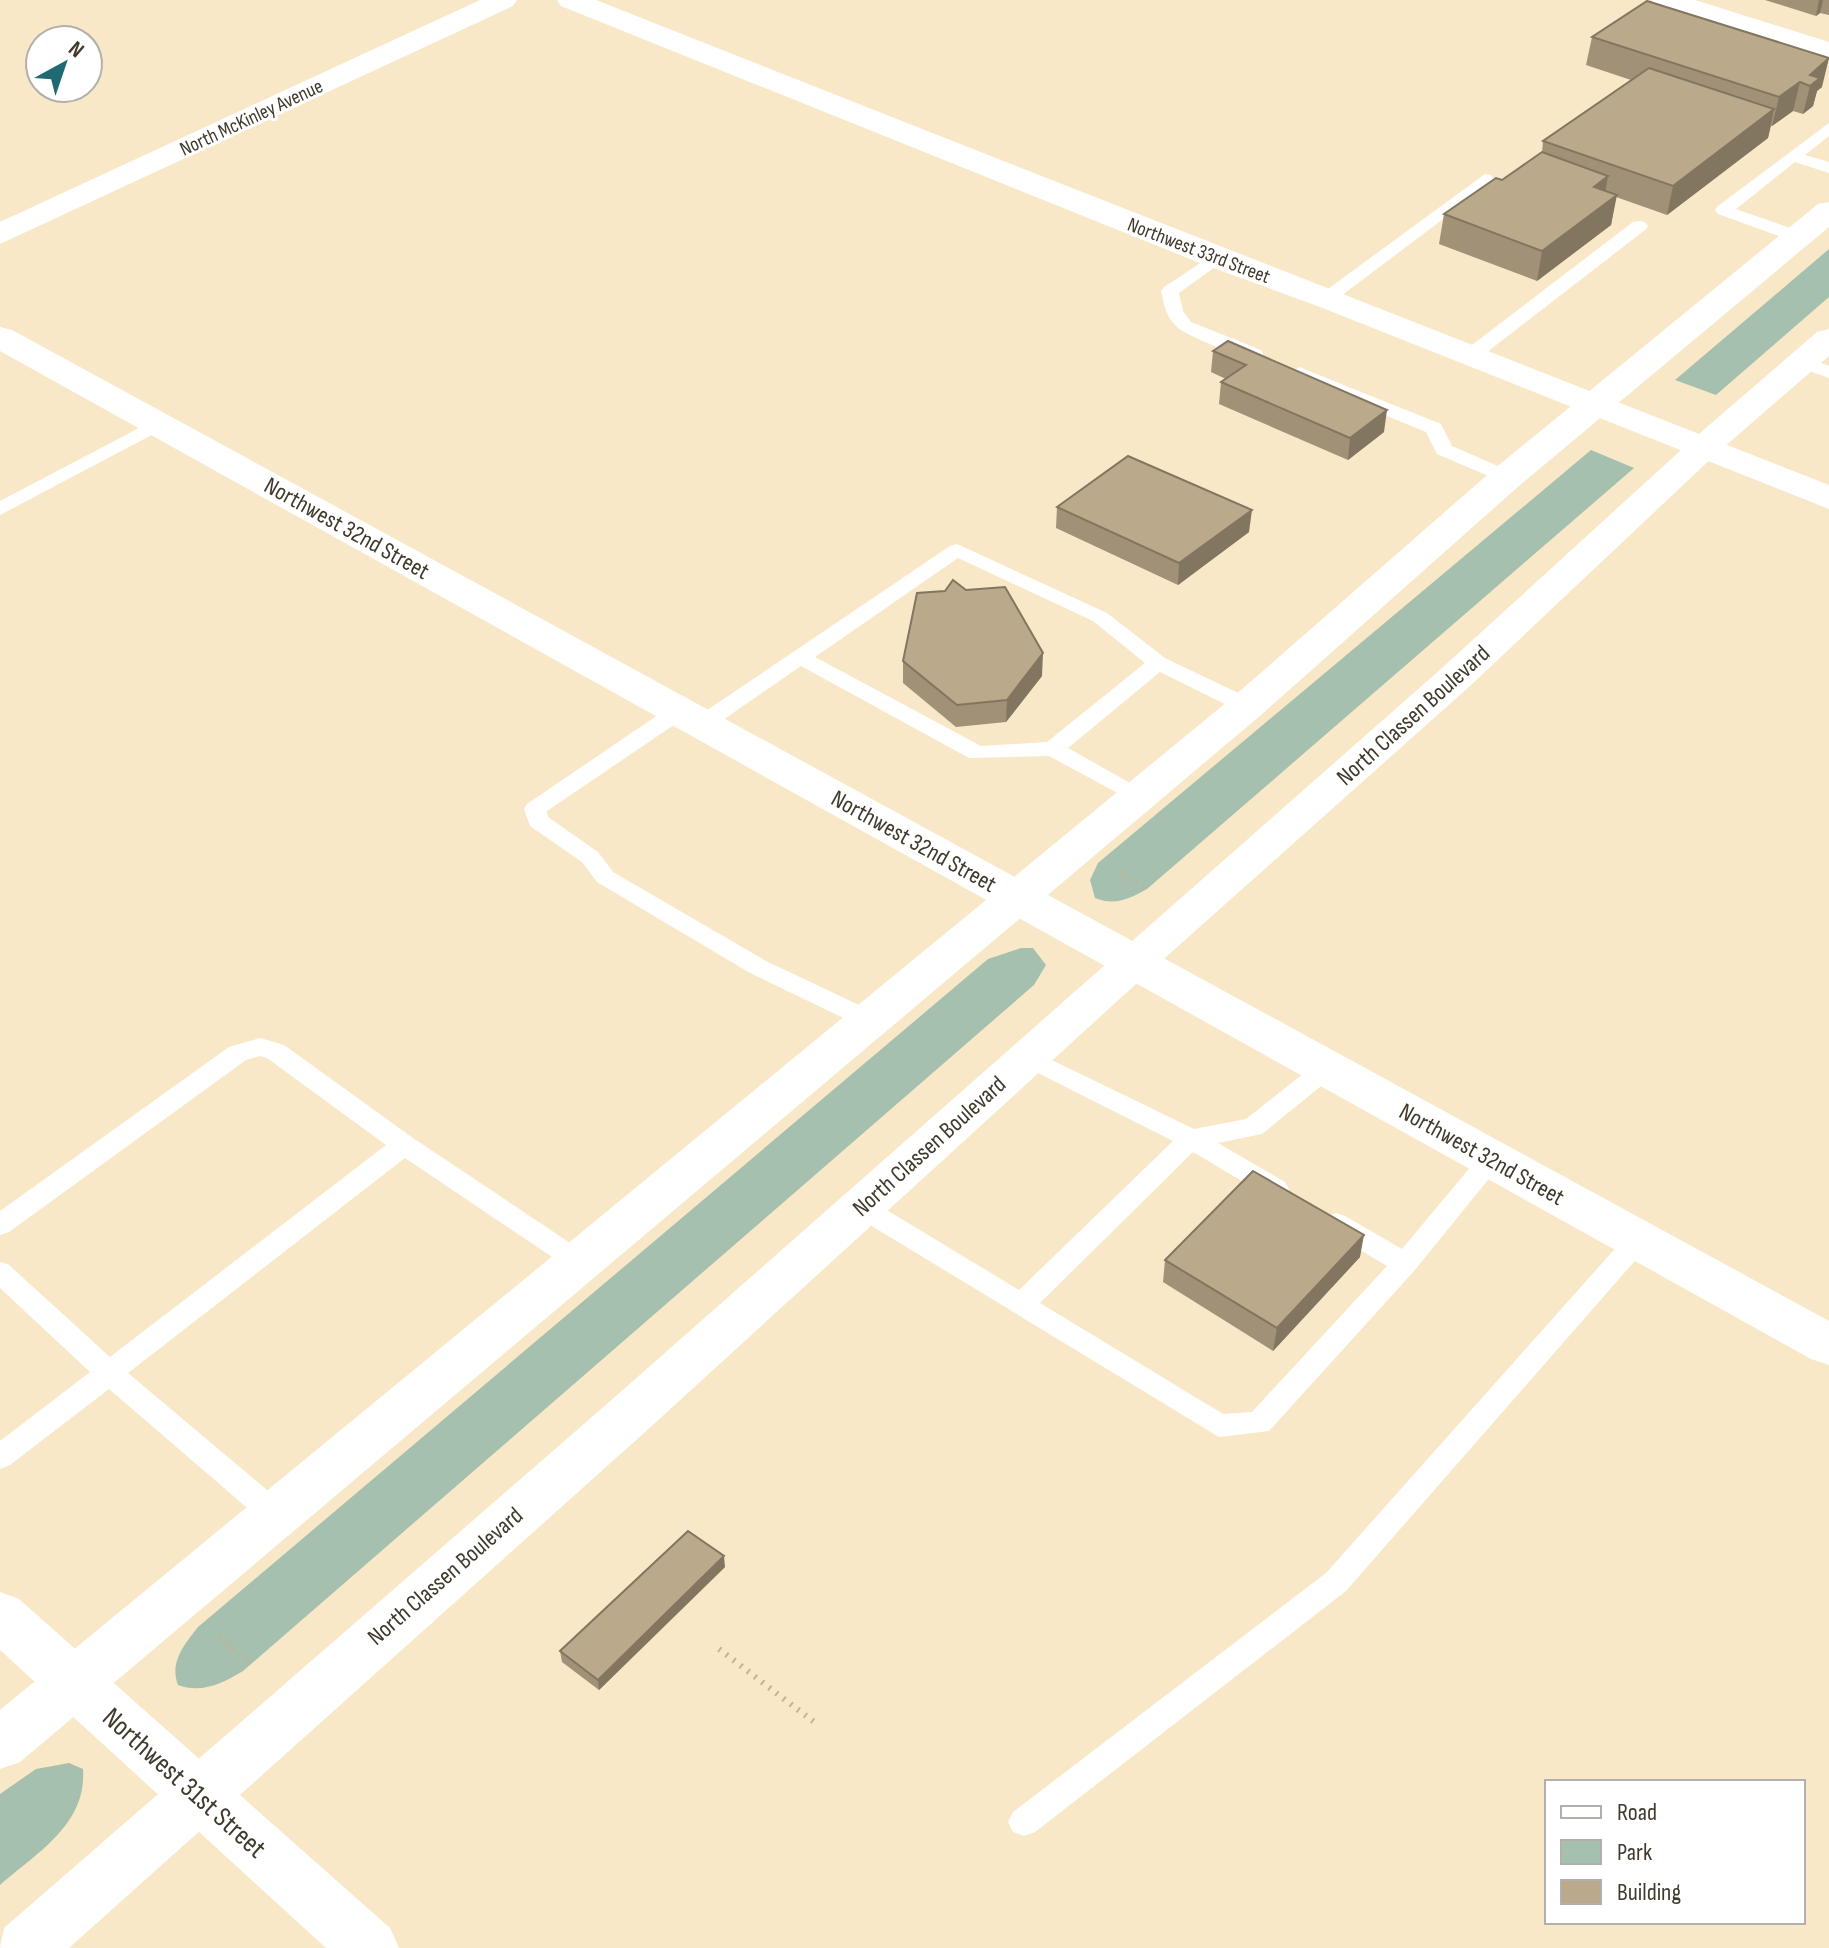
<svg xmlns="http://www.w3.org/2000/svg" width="1829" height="1948" font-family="'Sofia Sans Condensed',sans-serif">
<rect width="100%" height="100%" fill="#f9e8c7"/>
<g fill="#a5c0ae">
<path d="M1829,249v48l-113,98 -41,-15z"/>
<path d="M1591,450l43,18 -487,421c-18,10 -32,17 -52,9l-5,-18 8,-17z"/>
<path d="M1021,948h12l13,17 -12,20 -791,686c-20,12 -41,23 -65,14 -9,-23 7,-41 20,-58l790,-668z"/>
<path d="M69,1763l14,6c4,55 -45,83 -83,116v-91l36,-25z"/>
</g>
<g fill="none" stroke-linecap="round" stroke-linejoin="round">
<path stroke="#c1b398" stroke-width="5" stroke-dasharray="2 6" stroke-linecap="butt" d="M1121,874l26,15"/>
<g stroke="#c1b398" stroke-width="6" stroke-dasharray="2 7" stroke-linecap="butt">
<path d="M219,1636l32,28"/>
<path d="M719,1649l99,76"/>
</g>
<g fill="#fff" fill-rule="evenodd">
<path d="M1829,123v13l-24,19 24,7v11l-34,-11 -59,47 68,24 3,4 -3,4h-12l-74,-27 -3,-4 3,-4z"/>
<path d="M1485,174l6,1 2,4 -2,4 -158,119h-12l-3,-4 3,-4z"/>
<path d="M1639,221l6,1 3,4 -3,4 -167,129h-14l-2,-4 2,-4 169,-129z"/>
<path d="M1216,253l9,5 -3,4 -43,31 4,18 8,11 70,28 2,4 -2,4c-13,3 -76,-22 -85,-32 -10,-10 -12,-21 -15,-35l3,-4z"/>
<path d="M1802,356l27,10v12l-34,-12 -2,-4 2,-4z"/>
<path d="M1299,367l142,57 11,22 62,27 3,4 -10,6 -7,-2 -63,-27 -11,-22 -134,-55 -2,-4z"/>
<path d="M158,418l10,6 -3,4 -165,87v-14z"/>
<path d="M957,544l150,69 58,45 90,43 3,5 -11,7 -8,-2 -79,-39 -92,76 78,44 3,5 -3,5 -8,2 -89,-48 -80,2 -168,-92 -91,63h-16l-3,-5 3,-5 256,-173zM958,558l135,63 52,42 -98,79 -66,4 -166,-89z"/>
<path d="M679,704l11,7 -3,5 -140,95 1,6 50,35 15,20 153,89 112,53 3,6 -3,6 -9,3 -9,-3 -110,-53 -153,-91 -15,-20 -52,-36 -6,-17 3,-5 144,-98z"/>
<path d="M260,1038l24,7 129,93 175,117 4,7 -4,7 -9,3 -9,-3 -165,-111 -277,215 158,133 4,9 -4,9 -10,3 -10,-3 -157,-135 -99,76 -10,4v-28l90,-69 -90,-84v-26l9,3 101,92 276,-212 -119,-87 -7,-2 -14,4 -237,172 -9,3v-24l229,-164z"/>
<path d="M1027,1048l167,81 52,-10 72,-57 9,-3 9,3 3,6 -3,6 -74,60 -44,9 67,39 4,7 -4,7 -9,3 -9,-3 -74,-44 -153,151 183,111 29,-2 135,-146 -60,-36 -4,-7 4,-7 9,-3 9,3 57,33 81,-97 9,-3 9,3 4,7 -91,112 -145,160 -50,6 -367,-223 -4,-7 4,-7 9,-3 9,3 149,90 154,-149 -155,-78 -3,-6 3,-6z"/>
<path d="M1638,1230l9,3 4,7 -4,7 -301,344 -311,241 -11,4 -11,-4 -5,-10 5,-10 313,-239 303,-340z"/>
</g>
<g fill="#fff" fill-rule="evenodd">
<path d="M557,0h39c410,163 822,323 1233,485v24l-514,-204 -110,-40 -644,-259z"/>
<path d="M0,327l12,3 1817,991v44l-18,-6 -1811,-1008z"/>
<path d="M0,1592l19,7 371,329 9,20h-73l-326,-298z"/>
</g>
<g fill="#fff" fill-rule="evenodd">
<path d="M480,0h37l-4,6 -513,238v-22z"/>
<path d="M1652,0h43l134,42v18l-173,-54z"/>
</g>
<g fill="#fff" fill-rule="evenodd">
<path d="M1829,202v25l-309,258 -259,230 -1241,1047 -20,7v-59l1233,-1013 261,-228 324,-265z"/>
<path d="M1829,329v27l-113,98 -246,232 -322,287 -504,460 -575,515h-69l4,-20 604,-525 834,-735 250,-228 125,-108z"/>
</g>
</g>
<g fill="#a09177">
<path d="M1765,0h64v15l-9,-2 -4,3z"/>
<path d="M1592,37l230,50 -5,4 -4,15 -10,8 -10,-3 -21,15h-1l-3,12 -101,77 -51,-18 -5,28 -74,56 -98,-37 5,-30 58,-34 40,-27 1,-12 88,-61 -45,-15z"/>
<path d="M1228,341l156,91 -36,28 -129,-56 2,-22 5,-3 -15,-7 2,-21z"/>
<path d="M1057,507l192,25 -71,53 -122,-57z"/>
<path d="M903,661l139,15 -36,46 -50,5 -53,-44z"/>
<path d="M1360,1257l-87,94 -110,-69 2,-22z"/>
<path d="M725,1567l-126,123 -37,-28 -2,-11z"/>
</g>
<g fill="#827661">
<path d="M1819,0h4l-3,13 -4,3z"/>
<path d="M1829,58l-7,29 -5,4 -4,15 -10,8 7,-28v-11z"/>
<path d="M1800,82l-7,29 -21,15 7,-29z"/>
<path d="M1774,109l-6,29 -101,77 6,-29z"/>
<path d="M1608,176l-5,29 14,-10 -6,30 -74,56 5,-30 52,-64z"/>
<path d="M1387,410l-3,22 -36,28 2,-22z"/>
<path d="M1252,510l-3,22 -71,53 1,-22z"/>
<path d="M1043,653l-1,23 -36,46 1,-22z"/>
<path d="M1364,1235l-4,22 -87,94 4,-23z"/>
<path d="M724,1556l1,11 -126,123 -1,-10z"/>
</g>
<g fill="#baa98a" stroke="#827661" stroke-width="2">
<path d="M1647,1l182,57 -19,17 10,3 -10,8 -10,-4 -21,15 -187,-60z"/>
<path d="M1649,68l125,41 -101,77 -130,-45z"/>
<path d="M1542,152l66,24 -14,11 23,8 -75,56 -98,-37 52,-36 6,2z"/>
<path d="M1228,341l159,69 -37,28 -129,-56 25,-17 -33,-14z"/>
<path d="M1128,456l124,54 -73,53 -122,-56z"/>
<path d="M953,580l13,10 39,-3 38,66 -36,47 -50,5 -54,-44 14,-68 28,-2z"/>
<path d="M1253,1171l111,64 -87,93 -112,-68z"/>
<path d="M688,1531l36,25 -126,124 -38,-29z"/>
</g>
<g text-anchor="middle" stroke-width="6" stroke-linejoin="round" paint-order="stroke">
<g font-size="20" fill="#40392c" stroke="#fff">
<text transform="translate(251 117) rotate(-25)" y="7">North McKinley Avenue</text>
<text transform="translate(1199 250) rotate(21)" y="7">Northwest 33rd Street</text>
</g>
<g font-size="24" fill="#40392c" stroke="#fff">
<text transform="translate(347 528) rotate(29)" y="8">Northwest 32nd Street</text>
<text transform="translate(1413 715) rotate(-42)" y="8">North Classen Boulevard</text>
<text transform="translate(914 841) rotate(29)" y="8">Northwest 32nd Street</text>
<text transform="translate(929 1146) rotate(-42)" y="8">North Classen Boulevard</text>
<text transform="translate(1482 1154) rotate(29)" y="8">Northwest 32nd Street</text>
<text transform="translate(445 1576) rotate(-41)" y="8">North Classen Boulevard</text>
</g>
<g font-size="28" fill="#40392c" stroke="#fff">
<text transform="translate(185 1782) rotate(42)" y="10">Northwest 31st Street</text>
</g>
</g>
<rect x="1545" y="1780" width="260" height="144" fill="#ffffff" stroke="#b3b0ab" stroke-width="2"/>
<rect x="1561" y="1806" width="40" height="12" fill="#ffffff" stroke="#b3b0ab" stroke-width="2"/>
<text x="1617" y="1820" font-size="24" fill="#40392c">Road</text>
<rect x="1561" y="1840" width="40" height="24" fill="#a5c0ae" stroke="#b3b0ab" stroke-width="2"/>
<text x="1617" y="1860" font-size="24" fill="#40392c">Park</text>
<rect x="1561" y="1880" width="40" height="24" fill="#baa98a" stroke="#b3b0ab" stroke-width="2"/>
<text x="1617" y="1900" font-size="24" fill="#40392c">Building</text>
<g transform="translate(64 64) rotate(40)"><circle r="38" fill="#ffffff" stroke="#b3b0ab" stroke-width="2"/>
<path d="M0-6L14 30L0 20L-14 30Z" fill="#206b73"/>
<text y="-12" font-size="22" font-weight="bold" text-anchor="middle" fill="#40392c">N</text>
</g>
</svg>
